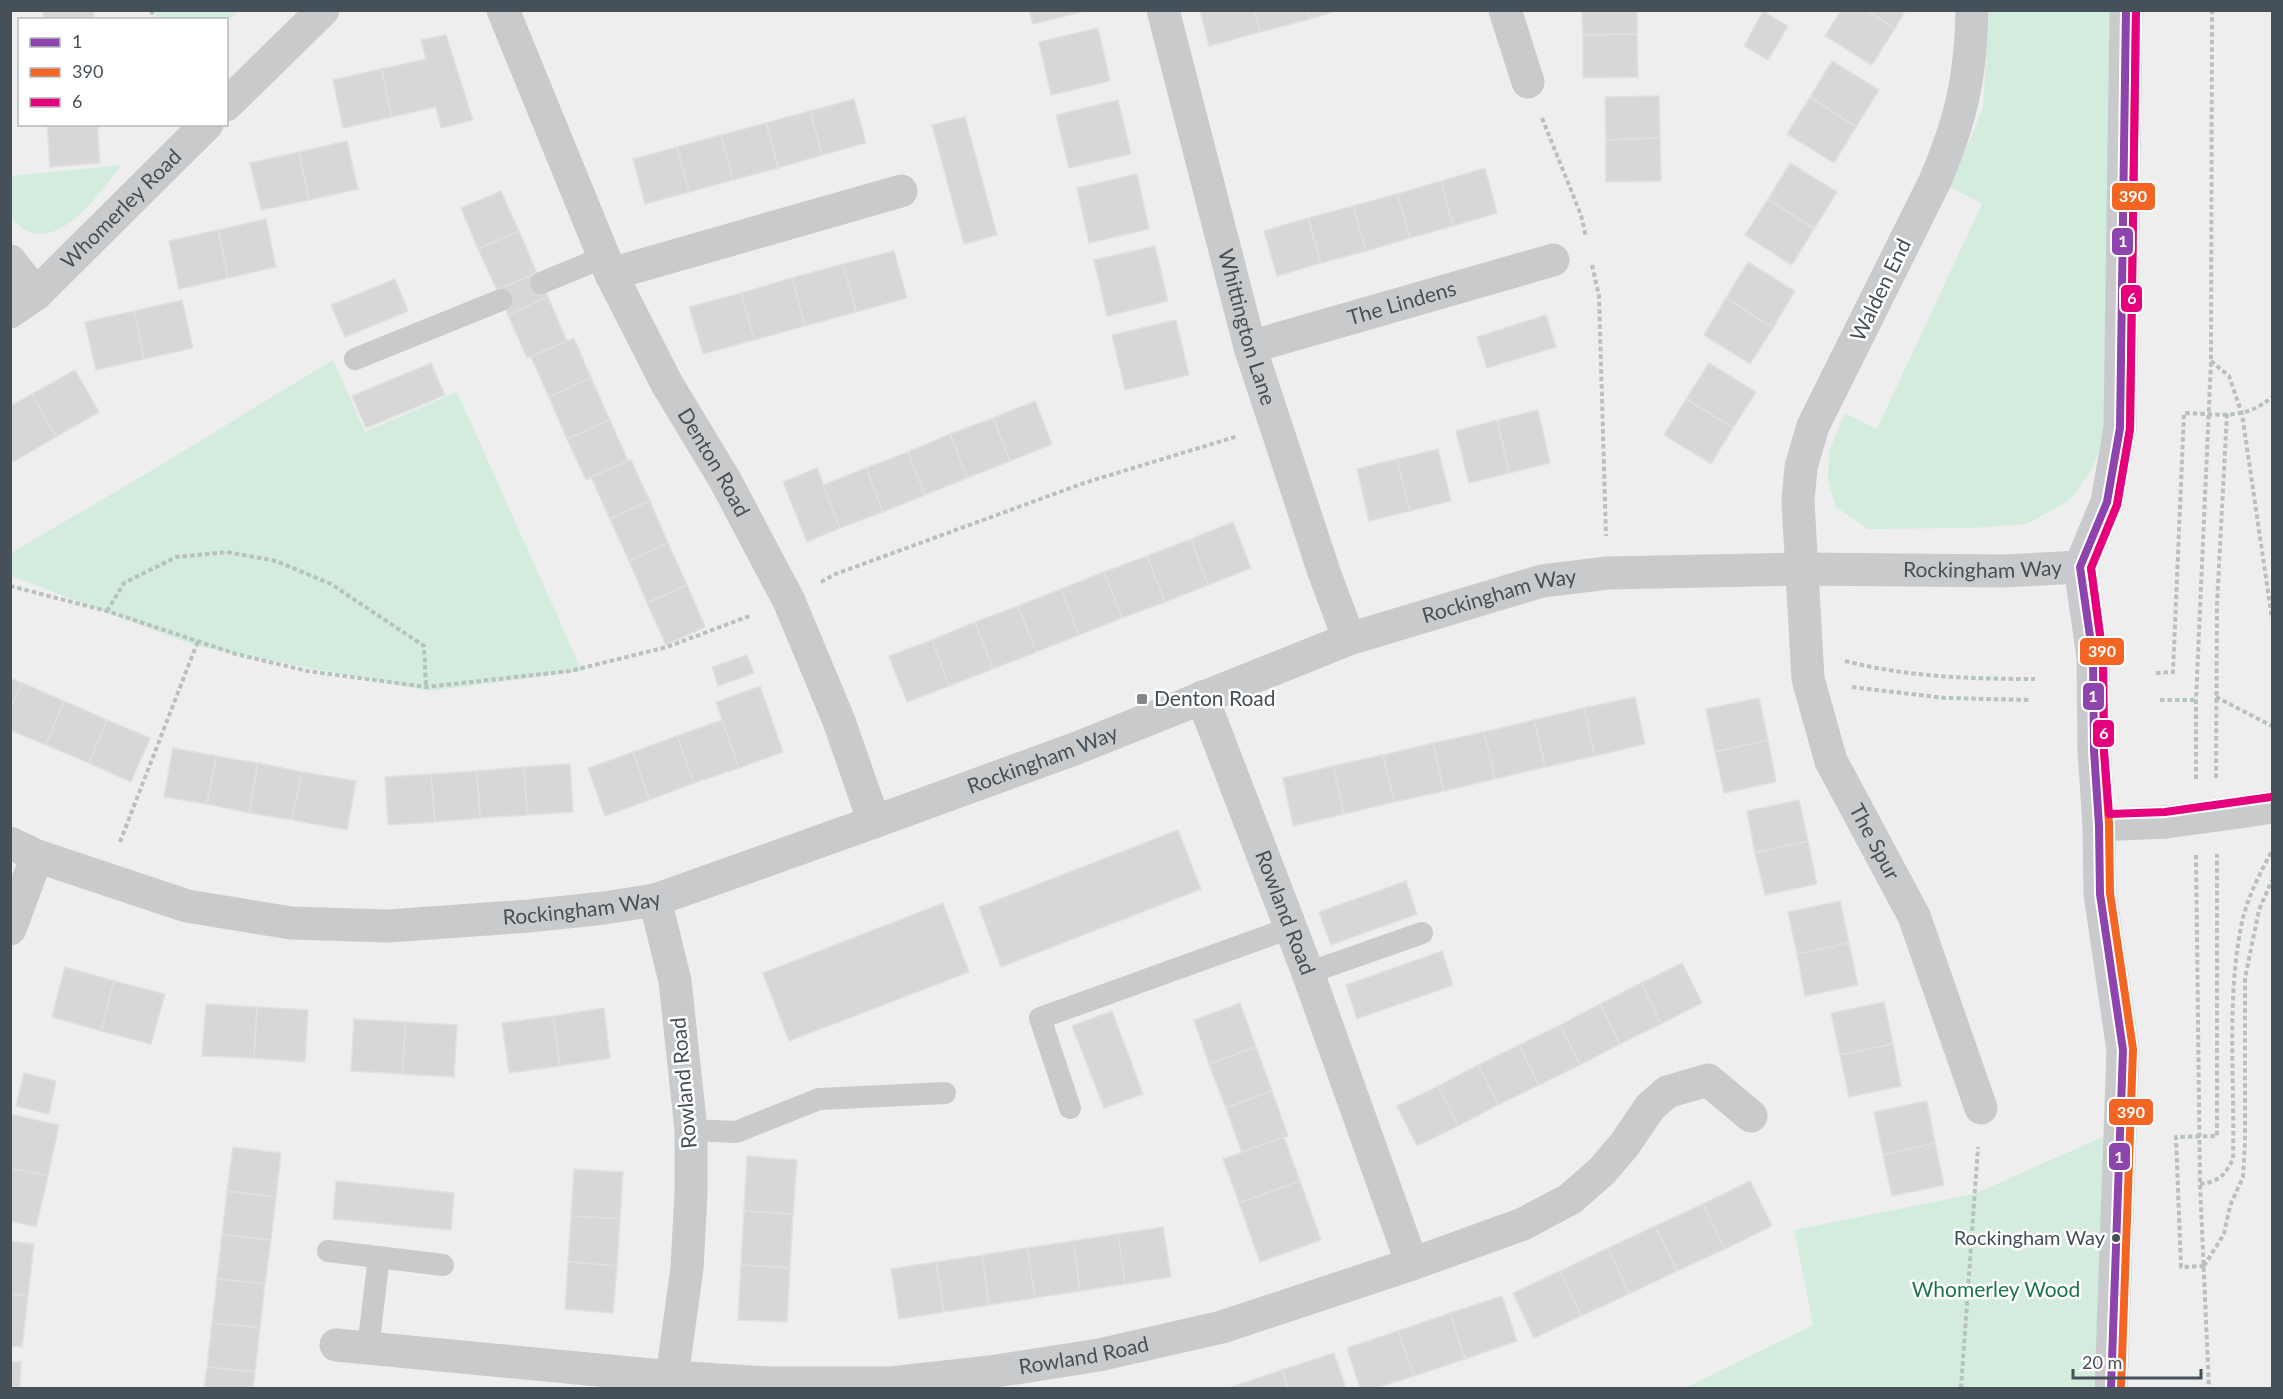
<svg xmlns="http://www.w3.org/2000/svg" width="2283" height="1399" font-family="Lato,sans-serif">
<rect width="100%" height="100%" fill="#eee"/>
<g fill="#d3ecdd">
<path d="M156,11v-1l83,1 -12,10 -70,-2z"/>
<path d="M1989,11h120l-2,411 -14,46 -23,32 -43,24 -55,4 -104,1 -32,-22 -8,-26 1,-30 16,-38 32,16 105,-225 -32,-17 33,-80z"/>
<path d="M122,165c-21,24 -55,79 -92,67 -8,-2 -17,-10 -19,-18 -3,-11 -1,-26 0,-38z"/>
<path d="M333,360l32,72 92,-40 125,279 -153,20 -233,-45 -185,-70v-23l138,-81z"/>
<path d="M2107,1135l-13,253h-409l128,-63 -19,-95 180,-36z"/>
</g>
<g fill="#d7d7d8" stroke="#dfe0e1" stroke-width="1.5">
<path d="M43,10h50l1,10h-50z"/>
<path d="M1029,10h60l-56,14z"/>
<path d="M1200,10h54l6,22 -51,14z"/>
<path d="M1254,10h54l2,9 -50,13z"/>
<path d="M1308,10h31l-29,9z"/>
<path d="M1582,10h55v24l-54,1z"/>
<path d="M1841,10h25l29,18 -23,37 -47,-29z"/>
<path d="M1866,10h40l-11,18z"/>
<path d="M1763,11l25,15 -20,34 -24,-14z"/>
<path d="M1098,28l12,53 -59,14 -12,-53z"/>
<path d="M1637,34l1,43 -55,1v-43z"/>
<path d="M446,35l27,85 -32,8 -5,-21 -44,10 -11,-48 45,-10 -5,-19z"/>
<path d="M1832,61l47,29 -23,37 -46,-30z"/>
<path d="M381,69l11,48 -49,11 -10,-48z"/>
<path d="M1659,96l1,42 -54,2 -1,-43z"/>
<path d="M1810,97l46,30 -22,36 -47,-29z"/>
<path d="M854,99l12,44 -44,12 -12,-44z"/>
<path d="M1118,100l13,54 -62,14 -13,-53z"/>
<path d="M810,111l12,44 -44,13 -12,-45z"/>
<path d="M965,117l32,118 -33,9 -32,-119z"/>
<path d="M766,123l12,45 -45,12 -12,-45z"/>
<path d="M47,124h50l3,39 -50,4z"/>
<path d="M721,135l12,45 -44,12 -12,-45z"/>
<path d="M1660,138l1,43 -55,1v-42z"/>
<path d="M347,141l11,48 -49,11 -10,-48z"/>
<path d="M677,147l12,45 -44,12 -12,-45z"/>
<path d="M299,152l10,48 -48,10 -11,-47z"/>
<path d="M1790,163l47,29 -23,37 -46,-30z"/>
<path d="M1485,168l12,45 -44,13 -12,-45z"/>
<path d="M1137,174l12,55 -60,14 -12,-55z"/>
<path d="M1441,181l12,45 -43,12 -13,-44z"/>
<path d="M501,191l18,40 -41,18 -17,-41z"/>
<path d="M1397,194l13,44 -44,13 -13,-45z"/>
<path d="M1768,199l46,30 -22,36 -47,-30z"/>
<path d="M1353,206l13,45 -45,12 -13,-45z"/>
<path d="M1308,218l13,45 -44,13 -13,-45z"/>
<path d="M266,219l10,48 -48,11 -10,-48z"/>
<path d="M218,230l10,48 -49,11 -10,-48z"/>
<path d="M519,231l18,42 -40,17 -19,-41z"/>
<path d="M1155,246l13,55 -61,15 -13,-56z"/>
<path d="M894,251l13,47 -51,14 -13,-48z"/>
<path d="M1748,262l47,29 -22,37 -47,-30z"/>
<path d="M843,264l13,48 -51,14 -13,-48z"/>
<path d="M537,273l11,24 -40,18 -11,-25z"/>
<path d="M792,278l13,48 -51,14 -13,-47z"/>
<path d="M395,279l13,32 -63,26 -14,-32z"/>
<path d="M741,293l13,47 -51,14 -14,-47z"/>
<path d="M548,297l19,44 -40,17 -19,-43z"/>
<path d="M1726,298l47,30 -23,36 -46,-29z"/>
<path d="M182,300l11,48 -49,11 -10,-48z"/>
<path d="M134,311l10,48 -48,11 -11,-48z"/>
<path d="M1546,315l10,32 -69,21 -10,-31z"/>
<path d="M1176,320l13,55 -64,15 -13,-55z"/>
<path d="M574,338l17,40 -42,19 -18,-40z"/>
<path d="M431,363l14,32 -79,33 -14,-32z"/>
<path d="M1709,363l47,29 -23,36 -47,-29z"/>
<path d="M75,370l24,42 -43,25 -24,-43z"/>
<path d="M591,378l19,42 -43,19 -18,-42z"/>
<path d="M32,394l24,43 -43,25 -3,-5v-51z"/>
<path d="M1686,399l47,29 -22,36 -47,-29z"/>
<path d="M1035,401l17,43 -42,17 -17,-43z"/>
<path d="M1538,410l12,53 -41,10 -12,-53z"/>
<path d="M993,418l17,43 -43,17 -17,-44z"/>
<path d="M610,420l18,41 -42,19 -19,-41z"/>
<path d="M1497,420l12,53 -40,10 -13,-52z"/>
<path d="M950,434l17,44 -42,17 -17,-43z"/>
<path d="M1438,449l13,52 -41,10 -13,-52z"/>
<path d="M908,452l17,43 -42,17 -17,-44z"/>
<path d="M1397,459l13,52 -41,10 -12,-52z"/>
<path d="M631,460l19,41 -40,18 -19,-42z"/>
<path d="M817,468l23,60 -33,14 -24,-60z"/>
<path d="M866,468l17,44 -43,16 -17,-43z"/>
<path d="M650,501l18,42 -39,18 -19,-42z"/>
<path d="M1233,522l18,46 -43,17 -17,-46z"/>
<path d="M1191,539l17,46 -43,17 -18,-46z"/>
<path d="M668,543l19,42 -40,18 -18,-42z"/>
<path d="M1147,556l18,46 -43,16 -18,-46z"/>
<path d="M1104,572l18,46 -43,17 -18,-46z"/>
<path d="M687,585l18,42 -39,18 -19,-42z"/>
<path d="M1061,589l18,46 -43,17 -18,-46z"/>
<path d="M1018,606l18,46 -43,17 -18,-47z"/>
<path d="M975,622l18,47 -44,17 -17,-46z"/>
<path d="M932,640l17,46 -42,16 -18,-46z"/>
<path d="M747,655l7,18 -36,13 -6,-19z"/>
<path d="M10,678l12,5 -12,27z"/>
<path d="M22,683l42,18 -18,44 -36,-15v-20z"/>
<path d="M760,686l23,66 -44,16 -23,-66z"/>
<path d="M1635,697l10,47 -50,12 -11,-48z"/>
<path d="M1759,698l9,42 -53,12 -9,-43z"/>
<path d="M64,701l43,19 -18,43 -43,-18z"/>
<path d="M1584,708l11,48 -50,11 -11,-47z"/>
<path d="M107,720l43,18 -19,44 -42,-19z"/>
<path d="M722,720l17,48 -45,15 -17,-47z"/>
<path d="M1534,720l11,47 -50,12 -11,-47z"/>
<path d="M1484,732l11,47 -51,12 -11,-48z"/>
<path d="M677,736l17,47 -45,17 -16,-48z"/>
<path d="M1768,740l8,42 -52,11 -9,-41z"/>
<path d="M1433,743l11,48 -50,11 -11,-47z"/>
<path d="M173,748l43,8 -9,48 -43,-7z"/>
<path d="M633,752l16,48 -44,16 -17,-48z"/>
<path d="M1383,755l11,47 -50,12 -11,-48z"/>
<path d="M216,756l42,7 -9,50 -42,-9z"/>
<path d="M258,763l44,9 -10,48 -43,-7z"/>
<path d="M570,764l3,48 -46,3 -3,-48z"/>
<path d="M1333,766l11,48 -51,12 -10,-48z"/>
<path d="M524,767l3,48 -47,3 -3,-47z"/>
<path d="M477,771l3,47 -45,4 -4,-48z"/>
<path d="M302,772l54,9 -9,49 -55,-10z"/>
<path d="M431,774l4,48 -47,3 -3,-48z"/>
<path d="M1799,800l9,41 -53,12 -8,-42z"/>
<path d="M1178,830l23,59 -200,78 -22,-60z"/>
<path d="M1808,841l9,43 -52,11 -10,-42z"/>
<path d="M1406,881l11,33 -86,31 -12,-33z"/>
<path d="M1840,901l9,42 -52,11 -9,-42z"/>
<path d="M943,903l26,69 -180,69 -26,-68z"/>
<path d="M1849,943l9,42 -53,11 -8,-42z"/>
<path d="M1442,951l11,34 -96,34 -11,-34z"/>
<path d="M1682,963l20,40 -41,21 -20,-41z"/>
<path d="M65,967l49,14 -13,50 -49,-14z"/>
<path d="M114,981l51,13 -14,50 -50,-13z"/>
<path d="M1641,983l20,41 -41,20 -20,-40z"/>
<path d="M1884,1002l9,42 -53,11 -9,-42z"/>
<path d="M1240,1003l16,44 -47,17 -15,-44z"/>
<path d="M206,1004l51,3 -3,51 -52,-2z"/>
<path d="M1600,1004l20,40 -40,21 -20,-40z"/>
<path d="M257,1007l51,3 -3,52 -51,-4z"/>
<path d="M604,1008l6,50 -50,8 -7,-50z"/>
<path d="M1112,1011l31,83 -39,14 -32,-82z"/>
<path d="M553,1016l7,50 -51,7 -7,-50z"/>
<path d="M354,1019l52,3 -4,52 -51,-3z"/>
<path d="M406,1022l51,3 -3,52 -52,-3z"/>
<path d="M1560,1025l20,40 -41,20 -20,-40z"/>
<path d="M1893,1044l8,42 -52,11 -9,-42z"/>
<path d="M1519,1045l20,40 -41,20 -20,-40z"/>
<path d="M1256,1047l16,44 -46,17 -17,-44z"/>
<path d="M1478,1065l20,40 -40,21 -20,-40z"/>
<path d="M24,1073l32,8 -7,33 -33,-8z"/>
<path d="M1438,1086l20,40 -41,20 -20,-40z"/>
<path d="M1272,1091l16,45 -46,17 -16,-45z"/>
<path d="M1927,1101l8,42 -52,12 -9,-43z"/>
<path d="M10,1114l49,11 -11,51 -38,-8z"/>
<path d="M1284,1137l16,44 -61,22 -16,-44z"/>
<path d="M1935,1143l9,42 -52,11 -9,-41z"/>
<path d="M233,1147l48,6 -5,44 -49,-6z"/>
<path d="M747,1156l50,4 -4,54 -49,-3z"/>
<path d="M10,1168l38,8 -12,51 -26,-6z"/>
<path d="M574,1169l49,3 -3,47 -49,-3z"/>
<path d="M336,1181l118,12 -3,37 -118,-11z"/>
<path d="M1300,1181l21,59 -61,22 -21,-59z"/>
<path d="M1750,1181l22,45 -47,23 -22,-45z"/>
<path d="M227,1191l49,6 -5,43 -49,-5z"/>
<path d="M1703,1204l22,45 -48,22 -22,-45z"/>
<path d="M744,1211l49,3 -3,54 -49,-3z"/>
<path d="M571,1216l49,3 -3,47 -49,-4z"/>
<path d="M1655,1226l22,45 -48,23 -21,-46z"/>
<path d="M1163,1227l8,50 -46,7 -7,-50z"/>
<path d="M1118,1234l7,50 -45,7 -7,-50z"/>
<path d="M222,1235l49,5 -6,44 -48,-5z"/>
<path d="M10,1241l24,3 -6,52 -18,-2z"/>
<path d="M1073,1241l7,50 -45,7 -8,-50z"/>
<path d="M1027,1248l8,50 -46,7 -7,-50z"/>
<path d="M1608,1248l21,46 -48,22 -21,-45z"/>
<path d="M982,1255l7,50 -45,7 -8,-50z"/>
<path d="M568,1262l49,4 -4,47 -48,-4z"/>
<path d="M936,1262l8,50 -45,7 -8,-50z"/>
<path d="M741,1265l49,3 -3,54 -49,-2z"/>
<path d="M1560,1271l21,45 -47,22 -21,-45z"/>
<path d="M217,1279l48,5 -5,44 -48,-5z"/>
<path d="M10,1294l18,2 -6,51 -12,-1z"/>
<path d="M1502,1296l15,45 -52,18 -15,-46z"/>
<path d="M1450,1313l15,46 -51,17 -16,-45z"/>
<path d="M212,1323l48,5 -5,44 -48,-5z"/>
<path d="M1398,1331l16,45 -38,12h-16l-13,-40z"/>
<path d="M1334,1353l12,35h-58l-6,-18z"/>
<path d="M10,1362h11l-1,26h-10z"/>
<path d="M207,1367l48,5 -2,16h-49z"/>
<path d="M1282,1370l6,18h-57v-1z"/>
</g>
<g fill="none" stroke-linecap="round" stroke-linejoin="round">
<g stroke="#b7c1be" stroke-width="4" stroke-dasharray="4.5 3" stroke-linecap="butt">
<path d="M152,10v10"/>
<path d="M1542,118l39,97 5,22"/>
<path d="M1592,265l7,31 7,240"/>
<path d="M2211,361l18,15 13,38 30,205"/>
<path d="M821,582l12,-7 251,-92 154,-47"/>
<path d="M10,586l97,25 129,43 71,17 119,16 144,-16 97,-24 85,-32"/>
<path d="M107,611l17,-28 52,-26 51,-5 49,9 55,23 93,62 2,41"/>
<path d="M1845,661c62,16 126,18 190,18"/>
<path d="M2156,673l17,-1 11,-259c35,1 60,8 88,-16"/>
<path d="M1852,687l93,11 85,2"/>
<path d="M2216,697l56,29"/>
<path d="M2160,700h36"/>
<path d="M2216,778l1,-174 10,-190"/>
<path d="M2196,779v-79l15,-339 1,-351"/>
<path d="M120,842l78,-201"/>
<path d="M2196,855l4,329 9,204"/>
<path d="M2200,1184c19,-2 25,-9 33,-25 2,-78 -7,-161 9,-237 6,-26 18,-49 30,-71"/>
<path d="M2204,1266l-23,1 -5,-130 41,-1v-282"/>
<path d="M2204,1266l20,-32 6,-28 13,-29 2,-34v-165l14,-68 13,-30"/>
<path d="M1961,1388l17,-241"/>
</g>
<g stroke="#c8cacc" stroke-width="22">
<path d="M541,283l63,-26"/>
<path d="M355,359l146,-59"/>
<path d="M1308,973l114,-40"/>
<path d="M1070,1108l-30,-90 250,-90"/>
<path d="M691,1130l45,2 83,-33 126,-6"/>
<path d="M328,1251l115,14"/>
<path d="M368,1348l11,-91"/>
</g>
<g stroke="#c8cacc" stroke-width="33">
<path id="s1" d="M503,10l108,264 56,110 58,96 64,121 50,120 35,101"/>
<path id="s2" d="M1163,10l87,337 74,225 25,67"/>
<path d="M1505,10l23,72"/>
<path id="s3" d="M1972,10c-1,67 -11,110 -37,171l-122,245 -12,41 -3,34 10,178 23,82 83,155 67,192"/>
<path d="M226,105l97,-95"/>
<path d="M10,261l26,33"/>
<path d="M611,274l290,-83"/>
<path id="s4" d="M10,312l26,-18 171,-170"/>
<path id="s5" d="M1250,347l303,-87"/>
<path id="s6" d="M1202,697l106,276 104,291"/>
<path d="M2240,812l32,-5"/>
<path d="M2099,825l67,-3"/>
<path id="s7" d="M10,843l27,13 150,50 104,17 97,3 141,-10 75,-8 51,-8 219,-78 203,-74 272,-109 193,-58 66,-8 194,-4 202,2 76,-4"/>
<path d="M10,929l27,-73"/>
<path d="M336,1345l336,32 15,-109 4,-75v-63l-16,-149 -20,-81"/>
<path id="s8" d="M672,1377l97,6h122l99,-11 109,-17 123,-28 190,-63 111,-40 47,-25 32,-28 23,-27 25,-37 17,-15 41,-12 43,36"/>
</g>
<path stroke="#c9cacd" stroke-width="33" d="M2111,1388l12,-338 -23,-156 -1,-69 -5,-74 -1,-94 -13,-90 27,-65 13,-74 6,-418"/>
<path stroke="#c8cacc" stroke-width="33" d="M2166,822l74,-10"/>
<defs>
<path id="bus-1" d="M2111,1388l12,-338 -23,-156 -1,-69 -5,-74 -1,-94 -13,-90 27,-65 13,-74 6,-418"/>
<path id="bus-2" d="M2121,1388l12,-339 -23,-156 -1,-69 -5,-73 -1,-94 -12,-89 26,-63 13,-76 6,-419"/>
<path id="bus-3" d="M2136,10l-6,419 -13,76 -26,63 12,89 1,94 5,63 56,-2 106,-15"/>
</defs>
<use href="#bus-1" stroke="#fff" stroke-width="12"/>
<use href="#bus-2" stroke="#fff" stroke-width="12"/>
<use href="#bus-3" stroke="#fff" stroke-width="12"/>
<use href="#bus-1" stroke="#8e44ad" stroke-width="8"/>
<use href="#bus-2" stroke="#f26522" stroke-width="8"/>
<use href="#bus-3" stroke="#e5007d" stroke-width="8"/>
</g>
<rect fill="#81878d" stroke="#fff" stroke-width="2" x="1136" y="693" width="12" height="12" rx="3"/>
<circle fill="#465059" stroke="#fff" stroke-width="2" cx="2116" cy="1238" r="5"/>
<g text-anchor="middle" stroke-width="5" stroke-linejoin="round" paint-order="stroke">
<g font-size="20" fill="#465059" stroke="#fff" text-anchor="end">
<text x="2105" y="1245">Rockingham Way</text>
</g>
<g font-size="21" fill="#465059" stroke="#fff">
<text dy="7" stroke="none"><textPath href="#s4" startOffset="152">Whomerley Road</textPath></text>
<text transform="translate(1881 290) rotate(-64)" y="7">Walden End</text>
<text dy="7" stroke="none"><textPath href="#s5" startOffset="158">The Lindens</textPath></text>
<text dy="7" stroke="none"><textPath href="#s2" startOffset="328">Whittington Lane</textPath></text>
<text dy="7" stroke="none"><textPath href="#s1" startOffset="500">Denton Road</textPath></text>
<text dy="7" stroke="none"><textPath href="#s7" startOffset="2043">Rockingham Way</textPath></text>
<text dy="7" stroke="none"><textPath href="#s7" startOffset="1557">Rockingham Way</textPath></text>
<text dy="7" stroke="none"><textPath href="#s7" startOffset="1071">Rockingham Way</textPath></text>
<text dy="7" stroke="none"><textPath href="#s3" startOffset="882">The Spur</textPath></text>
<text dy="7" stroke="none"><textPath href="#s7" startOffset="585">Rockingham Way</textPath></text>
<text dy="7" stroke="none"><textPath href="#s6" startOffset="231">Rowland Road</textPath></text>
<text transform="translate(684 1083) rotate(-95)" y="7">Rowland Road</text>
<text dy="7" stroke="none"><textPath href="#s8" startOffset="414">Rowland Road</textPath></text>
</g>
<g font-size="21" fill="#465059" stroke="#fff" text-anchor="start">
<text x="1154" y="706">Denton Road</text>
</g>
<g font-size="21" fill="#1d7449" stroke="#fff">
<text x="1996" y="1297">Whomerley Wood</text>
</g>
</g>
<g stroke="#fff" stroke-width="2">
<rect x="2111" y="182" width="45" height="29" rx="6" fill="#f26522"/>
<rect x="2111" y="227" width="23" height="29" rx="6" fill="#8e44ad"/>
<rect x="2120" y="284" width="23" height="29" rx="6" fill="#e5007d"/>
<rect x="2079" y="637" width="46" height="29" rx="6" fill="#f26522"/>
<rect x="2082" y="682" width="23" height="29" rx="6" fill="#8e44ad"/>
<rect x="2092" y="719" width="23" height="29" rx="6" fill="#e5007d"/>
<rect x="2108" y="1098" width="46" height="28" rx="6" fill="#f26522"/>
<rect x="2108" y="1142" width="23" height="29" rx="6" fill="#8e44ad"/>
</g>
<g font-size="16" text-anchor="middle" font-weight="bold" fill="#fff">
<text x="2133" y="202">390</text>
<text x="2123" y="247">1</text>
<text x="2132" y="304">6</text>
<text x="2102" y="657">390</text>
<text x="2093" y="702">1</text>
<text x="2104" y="739">6</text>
<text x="2131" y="1118">390</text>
<text x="2119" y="1163">1</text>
</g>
<rect width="2283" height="1399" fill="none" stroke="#465059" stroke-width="24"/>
<rect x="18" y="18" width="210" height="108" fill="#ffffff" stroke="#b5b9bd" stroke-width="1.5"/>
<rect x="30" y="38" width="30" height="9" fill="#8e44ad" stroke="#b5b9bd" stroke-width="1.5"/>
<text x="72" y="48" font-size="18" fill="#465059">1</text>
<rect x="30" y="68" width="30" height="9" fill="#f26522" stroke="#b5b9bd" stroke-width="1.5"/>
<text x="72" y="78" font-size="18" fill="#465059">390</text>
<rect x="30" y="98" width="30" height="9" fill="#e5007d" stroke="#b5b9bd" stroke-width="1.5"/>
<text x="72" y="108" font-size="18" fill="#465059">6</text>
<path d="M2073 1369v9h128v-9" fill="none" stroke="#465059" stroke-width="3"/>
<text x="2082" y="1369" font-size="18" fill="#465059" stroke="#ffffff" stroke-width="4.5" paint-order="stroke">20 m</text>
</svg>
